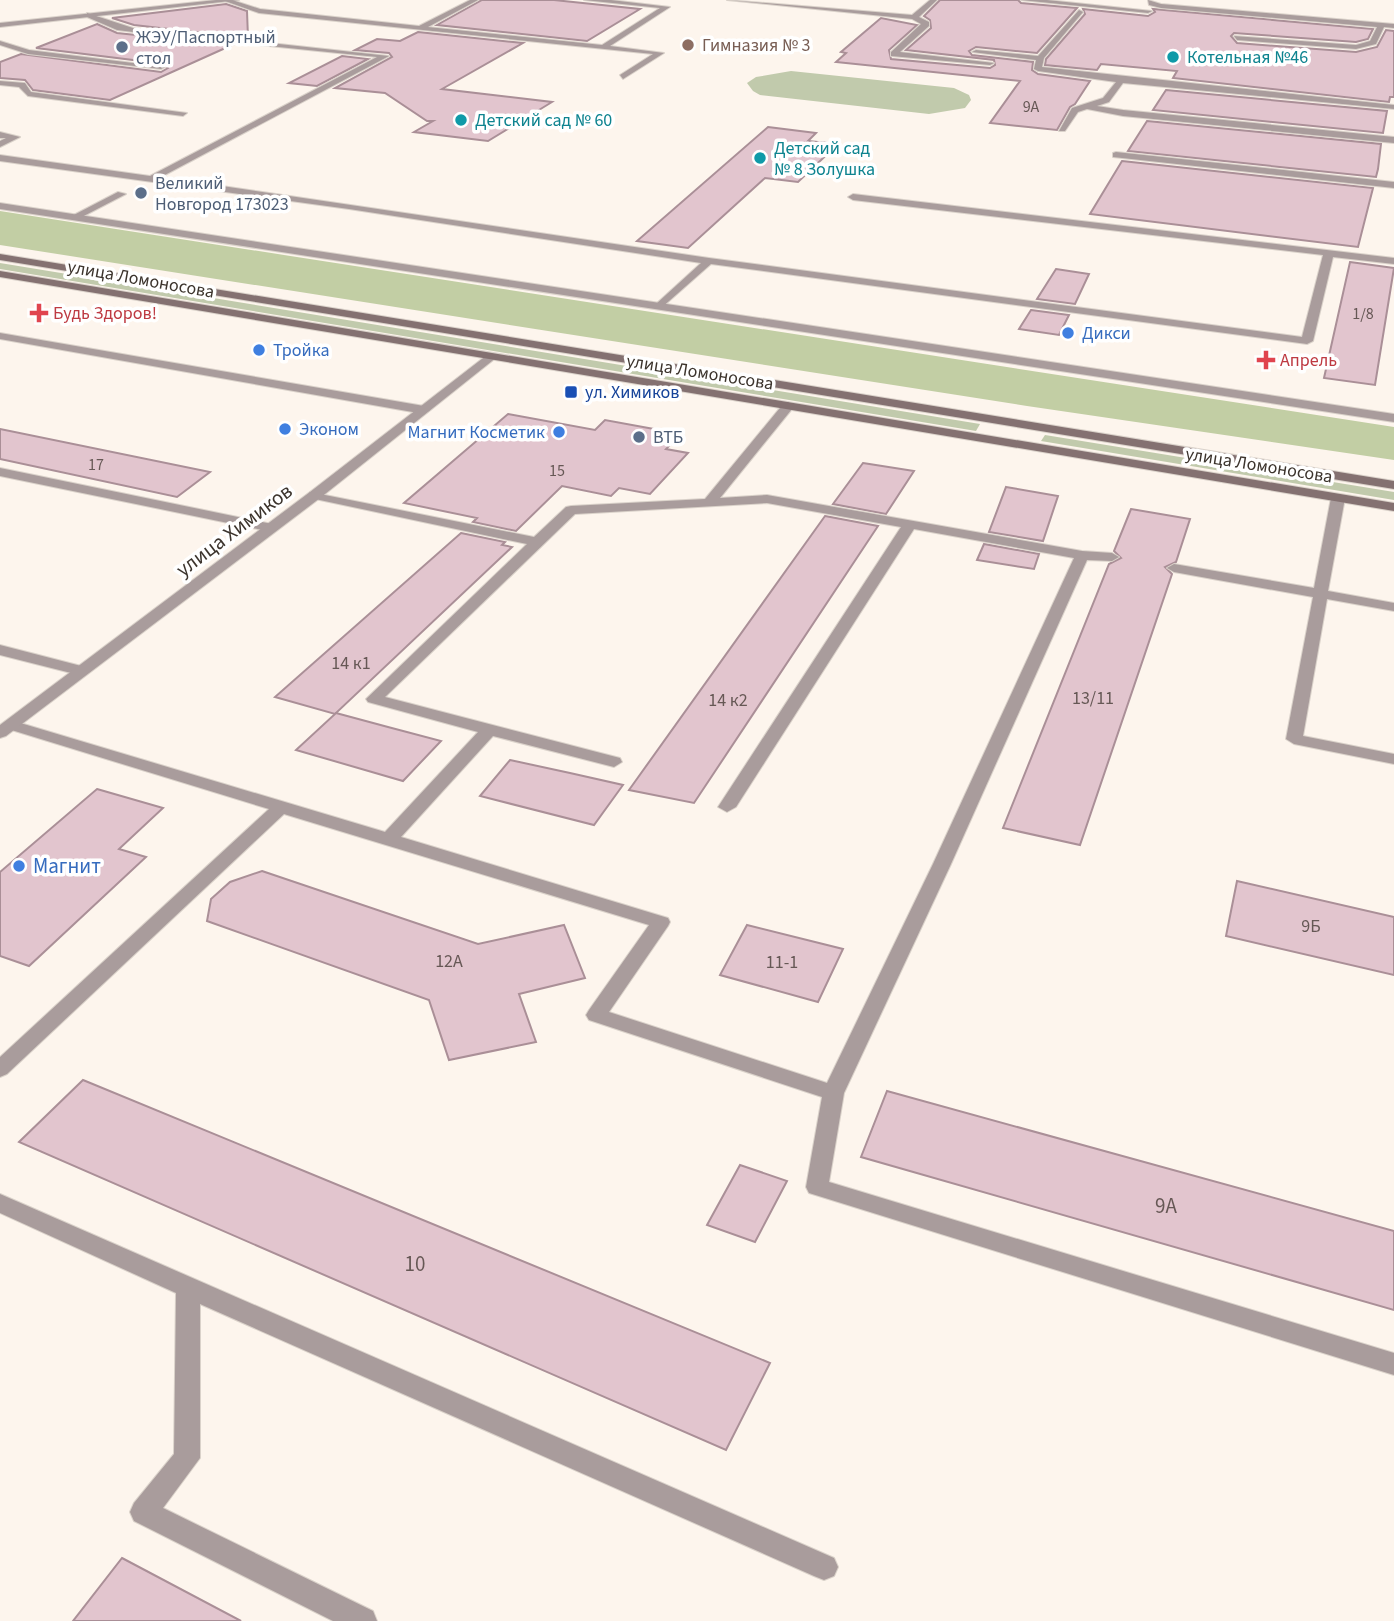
<svg xmlns="http://www.w3.org/2000/svg" width="1394" height="1621" font-family="'Source Sans 3',sans-serif">
<rect width="100%" height="100%" fill="#fdf5ed"/>
<g fill="#c1caac">
<path d="M791,71l163,17 15,7 2,5 -6,8 -36,6 -169,-19 -7,-4 -6,-8 9,-6z"/>
<path d="M0,263l980,161 -4,7 -976,-162z"/>
<path d="M1045,435l349,57v8l-353,-59z"/>
</g>
<path fill="#c2cea4" d="M0,211l1394,216v33l-367,-54 -1027,-161z"/>
<g fill="#e2c5ce" stroke="#aa8f97" stroke-width="2">
<path d="M482,0h72l86,9 -53,32 -150,-16z"/>
<path d="M940,0h78l3,3 56,5 -40,45 -61,-6 -7,4 3,4 61,7 -1,8 6,4 52,7 -15,23 -5,3 -13,23 -67,-7 30,-42 -184,-19 10,-9 -5,-1 40,-34 36,7 -28,25 2,9 99,9 5,-3 -1,-5 -88,-10 25,-22 -1,-8 -6,-4z"/>
<path d="M226,4l21,7 1,27 -114,-13 -22,-7z"/>
<path d="M1083,9l65,7 7,-4 -2,-3 220,20 -5,10 -12,3 -122,-9 -3,3 6,7 119,9 21,-5 9,-17 8,1v66h-4l-1,5 -216,-24 4,-7 -76,-7 -4,6 -52,-5 1,-6 39,-45z"/>
<path d="M97,24l20,9 115,12 -122,55 -77,-10 -8,-10 -25,-2v-16l21,-8 140,18 7,-4 -3,-4 -129,-16z"/>
<path d="M418,32l105,11 -81,46 110,13 -64,39 -74,-9 19,-11h-6l-42,-28 -50,-5 57,-31 -3,-4 -34,-3 22,-11 23,2z"/>
<path d="M342,56l26,3 -51,27 -28,-3z"/>
<path d="M1166,90l221,21 -4,22 -230,-23z"/>
<path d="M1147,121l234,23 -3,25 -2,8 -248,-26z"/>
<path d="M768,127l48,6 -8,8 30,3 -40,38 -33,-4 -77,70 -51,-7z"/>
<path d="M1122,161l251,27 -15,59 -268,-33z"/>
<path d="M1350,262l44,6 -19,117 -51,-7z"/>
<path d="M1056,269l33,5 -14,30 -38,-5z"/>
<path d="M1031,310l38,5 -10,20 -40,-6z"/>
<path d="M508,414l87,16 10,-10 76,14 -15,15 22,4 -38,41 -31,-6 -8,8 -49,-10 -46,45 -43,-9 4,-4 -73,-15z"/>
<path d="M0,429l210,43 -33,25 -177,-38z"/>
<path d="M863,463l51,8 -28,43 -53,-10z"/>
<path d="M1006,487l52,9 -15,45 -54,-9z"/>
<path d="M1131,509l59,10 -14,43 -11,5 7,7 -92,271 -77,-17 106,-264 12,-6 -7,-7z"/>
<path d="M825,516l53,10 -184,277 -65,-13z"/>
<path d="M461,533l44,9 -3,3 10,2 -177,167 -60,-17z"/>
<path d="M984,544l55,10 -5,15 -57,-9z"/>
<path d="M336,713l52,14 53,14 -38,40 -107,-31z"/>
<path d="M510,760l60,13 53,12 -29,40 -114,-29z"/>
<path d="M97,789l66,19 -44,41 27,8 -117,109 -29,-10v-84z"/>
<path d="M262,871l216,73 86,-19 21,53 -66,16 17,48 -87,18 -20,-60 -222,-79 4,-22 19,-17z"/>
<path d="M1237,881l157,36v58l-168,-39z"/>
<path d="M747,925l96,24 -25,53 -98,-27z"/>
<path d="M83,1080l687,283 -44,87 -707,-308z"/>
<path d="M887,1091l507,140v79l-533,-153z"/>
<path d="M740,1165l47,16 -32,61 -48,-17z"/>
<path d="M122,1558l119,63h-168z"/>
</g>
<g fill="none" stroke-linecap="round" stroke-linejoin="round">
<defs>
<g id="service">
<path d="M232,0l28,9 159,17 51,-26h8l-50,27 174,18 58,-37 -76,-8h27l59,7 -60,39 54,7 -41,26 -3,-4 33,-21 -394,-41 -34,-12z"/>
<path d="M727,0l185,15 18,-15h7l-18,17 10,5v4l-29,26 94,11 -4,2 -99,-9v-4l30,-28 -9,-5z"/>
<path d="M1021,0h26l105,11 -4,2z"/>
<path d="M1148,0l13,4 233,20v4l-10,-1 -8,17 -20,5 -119,-9 -3,-4 122,9 14,-4 7,-14 -216,-19 -12,-3z"/>
<path d="M1079,10l4,2 -39,46 -2,9 352,38v4l-271,-26 -14,19 -12,4 26,4 271,27v6l-271,-27 -36,-7 -9,3 -13,19h-6l13,-23 31,-10 13,-16 -78,-11 -4,-2 2,-9 -64,-8 4,-2 62,6z"/>
<path d="M87,13l46,15 256,28 -228,121 548,81 593,79 21,-82 -470,-55 -5,-3 5,-3 541,64v6l-61,-7 -20,84 -6,3 -596,-80 -51,45 -5,-3 1,-2 45,-41 -352,-54 -349,-48v-6l150,21 227,-119 -244,-25 -16,-2 -30,-13z"/>
<path d="M0,41l29,9 136,17 -4,2 -133,-15 -28,-9z"/>
<path d="M0,81l25,2 6,9 156,21 -4,3 -155,-20 -9,-9 -19,-2z"/>
<path d="M0,132l20,5 -20,10v-6l6,-3h-6z"/>
<path d="M1116,152l278,30v6l-281,-31v-4z"/>
<path d="M118,192l8,2 -50,26 -8,-2z"/>
<path d="M0,333l424,73 6,4 -6,4 -424,-75z"/>
<path d="M788,402l6,4 -2,3 -72,89 47,-3 315,56 30,2 7,4 -7,4 -25,-1 -136,304 -107,229 -15,89 565,171v22l-585,-182 -3,-6 16,-90 -233,-77 -3,-5 3,-5 60,-85 -365,-111 -277,260 -7,3v-20l269,-248 -264,-81 -2,-3 2,-3h12l368,110 93,-100 -110,-30 -2,-3 161,-155 -212,-45 -7,-4 2,-3 224,45 32,-30 5,-1 134,-7 79,-96zM767,503l134,24 -183,280 9,5 9,-5 178,-278 160,29 -141,306 -106,219 -218,-71 59,-86 2,-4 -2,-4 -267,-81 92,-101 121,31 8,-5 -2,-4 -235,-61 190,-183z"/>
<path d="M0,468l272,56 7,4 -7,4 -272,-56z"/>
<path d="M1338,494l7,4 -17,93 66,12v8l-67,-12 -24,137 91,18v10l-100,-20 -8,-5 27,-142 -139,-25 -7,-4 7,-4 140,24 17,-90z"/>
<path d="M0,645l89,23 2,3 -8,5 -83,-21z"/>
<path d="M0,1194l834,364 4,9 -4,9 -10,4 -10,-4 -614,-272v154l-37,50 210,103 4,10h-44l-199,-100 -4,-9 4,-9 40,-49 2,-161 -176,-80z"/>
</g>
<g id="minor">
<path d="M0,203l1394,211v8l-1394,-213z"/>
<path d="M487,355l10,2 -177,141 -314,238 -6,2v-13l310,-233z"/>
</g>
<path id="tertiary" d="M216,0h23l-239,27v-4z"/>
<g id="secondary">
<path d="M0,254l1394,227v8l-1394,-229z"/>
<path d="M0,271l1394,232v8l-1394,-234z"/>
</g>
</defs>
<use href="#service" stroke="#dad2ca" stroke-width="2"/>
<use href="#minor" stroke="#dad2ca" stroke-width="2"/>
<use href="#tertiary" stroke="#dad2ca" stroke-width="2"/>
<use href="#secondary" stroke="#dad2ca" stroke-width="2"/>
<use href="#service" fill="#a99c9c" fill-rule="evenodd"/>
<use href="#minor" fill="#a99c9c" fill-rule="evenodd"/>
<use href="#tertiary" fill="#a99c9c" fill-rule="evenodd"/>
<use href="#secondary" fill="#847171" fill-rule="evenodd"/>
</g>
<circle fill="#8d6e63" stroke="#fff" stroke-width="2.5" cx="688" cy="45" r="7"/>
<g fill="#5c6f8a" stroke="#fff" stroke-width="2.5">
<circle cx="122" cy="47" r="7"/>
<circle cx="141" cy="193" r="7"/>
<circle cx="639" cy="437" r="7"/>
</g>
<g fill="#0f9aa8" stroke="#fff" stroke-width="2.5">
<circle cx="1173" cy="57" r="7"/>
<circle cx="461" cy="120" r="7"/>
<circle cx="760" cy="158" r="7"/>
</g>
<g fill="#e0444e" stroke="#fff" stroke-width="2.5">
<path d="M35.5 302.5h7v7h7v7h-7v7h-7v-7h-7v-7h7z"/>
<path d="M1262.5 349.5h7v7h7v7h-7v7h-7v-7h-7v-7h7z"/>
</g>
<g fill="#3f7fe0" stroke="#fff" stroke-width="2.5">
<circle cx="1068" cy="333" r="7"/>
<circle cx="259" cy="350" r="7"/>
<circle cx="285" cy="429" r="7"/>
<circle cx="559" cy="432" r="7"/>
<circle cx="19" cy="866" r="7"/>
</g>
<rect fill="#1a4fb4" stroke="#fff" stroke-width="2.5" x="564" y="385" width="14" height="14" rx="3.5"/>
<g text-anchor="middle" stroke-width="7" stroke-linejoin="round" paint-order="stroke">
<g font-size="16" fill="#665855">
<text x="1031" y="112">9А</text>
<text x="1363" y="319">1/8</text>
<text x="96" y="470">17</text>
<text x="557" y="476">15</text>
</g>
<g font-size="18" fill="#4e5e75" stroke="#fff" text-anchor="start">
<text x="136" y="43">ЖЭУ/Паспортный<tspan x="136" dy="21">стол</tspan></text>
<text x="155" y="189">Великий<tspan x="155" dy="21">Новгород 173023</tspan></text>
<text x="653" y="443">ВТБ</text>
</g>
<g font-size="18" fill="#785e54" stroke="#fff" text-anchor="start">
<text x="702" y="51">Гимназия № 3</text>
</g>
<g font-size="18" fill="#0d838f" stroke="#fff" text-anchor="start">
<text x="1187" y="63">Котельная №46</text>
<text x="475" y="126">Детский сад № 60</text>
<text x="774" y="154">Детский сад<tspan x="774" dy="21">№ 8 Золушка</tspan></text>
</g>
<g font-size="18" fill="#3c342d" stroke="#fff">
<text transform="translate(141 279) rotate(10)" y="6">улица Ломоносова</text>
<text transform="translate(700 372) rotate(9)" y="6">улица Ломоносова</text>
<text transform="translate(1259 465) rotate(9)" y="6">улица Ломоносова</text>
</g>
<g font-size="18" fill="#be3a42" stroke="#fff" text-anchor="start">
<text x="53" y="319">Будь Здоров!</text>
<text x="1280" y="366">Апрель</text>
</g>
<g font-size="18" fill="#366cbe" stroke="#fff" text-anchor="start">
<text x="1082" y="339">Дикси</text>
<text x="273" y="356">Тройка</text>
<text x="299" y="435">Эконом</text>
<text x="545" y="438" text-anchor="end">Магнит Косметик</text>
</g>
<g font-size="18" fill="#164399" stroke="#fff" text-anchor="start">
<text x="585" y="398">ул. Химиков</text>
</g>
<g font-size="18" fill="#665855">
<text x="351" y="669">14 к1</text>
<text x="1093" y="704">13/11</text>
<text x="728" y="706">14 к2</text>
<text x="1311" y="932">9Б</text>
<text x="449" y="967">12А</text>
<text x="782" y="968">11-1</text>
</g>
<g font-size="21" fill="#3c342d" stroke="#fff">
<text transform="translate(234 530) rotate(-37)" y="7">улица Химиков</text>
</g>
<g font-size="21" fill="#366cbe" stroke="#fff" text-anchor="start">
<text x="33" y="873">Магнит</text>
</g>
<g font-size="21" fill="#665855">
<text x="1166" y="1213">9А</text>
<text x="415" y="1271">10</text>
</g>
</g>
</svg>
